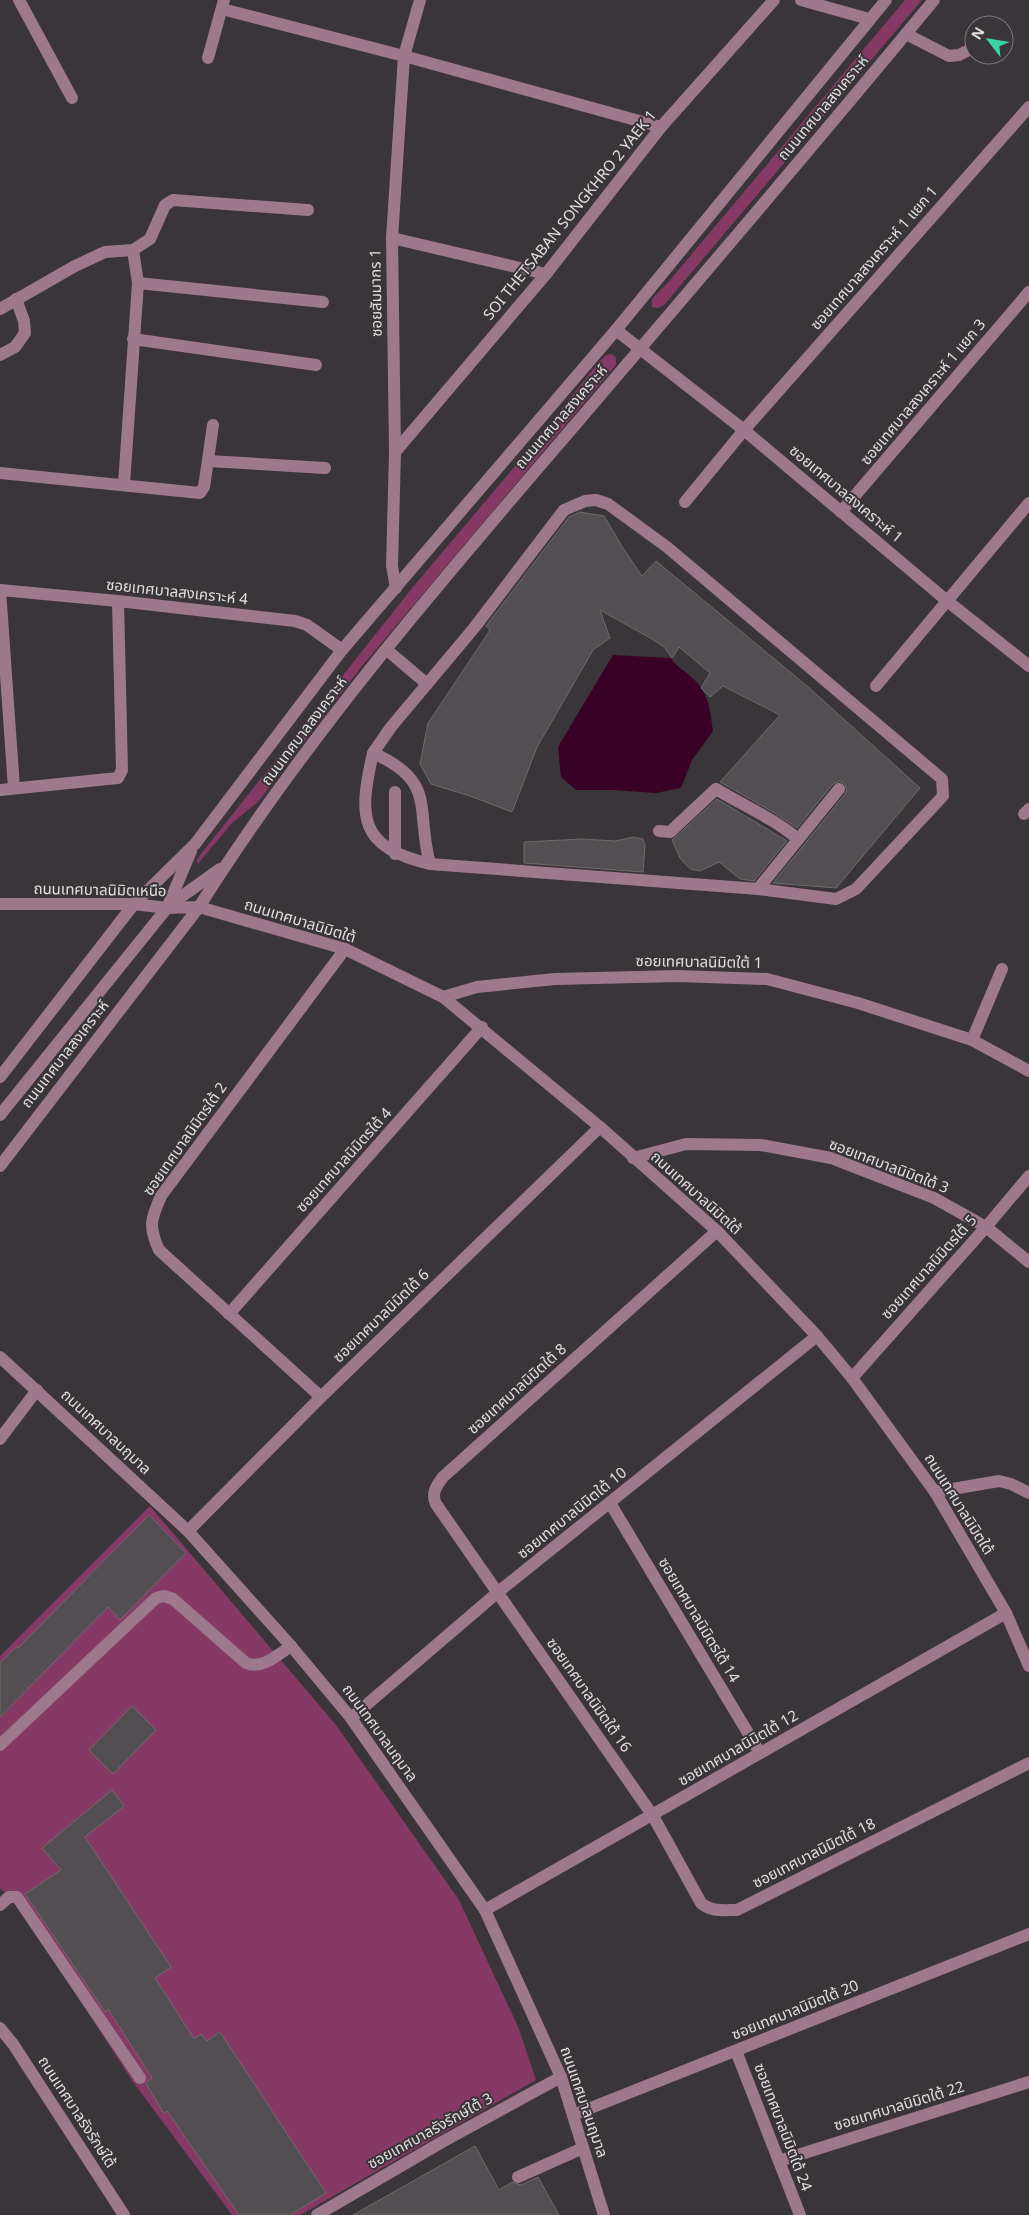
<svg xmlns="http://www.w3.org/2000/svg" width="1029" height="2215" font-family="'Noto Sans','Noto Sans Thai',sans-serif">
<rect width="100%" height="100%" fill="#3a3538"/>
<g fill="#863965">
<path d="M905,0h17l-258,305 -6,3 -6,-1v-8l18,-19z"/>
<path d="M612,354l4,4v7l-254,301 -104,136 -26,21 -35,42v-6l216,-272 119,-141 67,-84 7,-7z"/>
<path d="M150,1506l186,219 123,175 60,129 17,51 -236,135h-68l-99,-133 -112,-174 -21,-20v-232z"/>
</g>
<path fill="#390125" d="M613,655l58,3c5,9 13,12 20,19 18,14 19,33 22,54l-21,29 -11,28 -25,5 -44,-3h-36l-15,-13 -3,-30z"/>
<g fill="#534e51" stroke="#706a6d">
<path d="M580,512l24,4 19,32 19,28 14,-15 151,125 113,102 -84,100 -63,-5 72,-89 2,-4 -3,-7 -4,-2 -7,3 -36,44 -24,-16 -53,-30 60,-67 -57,-29 -13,11 -9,-9 9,-15 -31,-26 -7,11 -8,-11 -12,-8 -52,-29 10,28 -17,12 -56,97 -25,65 -42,-16 -39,-12 -11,-20 8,-41 62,-93 -4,-4 83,-109z"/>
<path d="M717,799l70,42 -33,40 -14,-2 -21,-17 -19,9 -10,-2 -10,-11 -8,-18z"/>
<path d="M634,837l9,2 2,6 -2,27 -119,-9v-21l58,-3 33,2z"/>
<path d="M149,1515l37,38 -66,67 -12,-13 -108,110v-54l17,-17 1,2z"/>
<path d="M132,1706l24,24 -43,44 -24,-24z"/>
<path d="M112,1790l12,16 -39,31 86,130 -16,11 39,61 7,-5 6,7 13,-9 106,161 -36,22h-51l-72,-104 -3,3 -18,-31 6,-5 -44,-69 -3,3 -80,-118 36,-24 -19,-22z"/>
<path d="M475,2146l24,44 13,-8 9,3 17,-8 21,38h-206z"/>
</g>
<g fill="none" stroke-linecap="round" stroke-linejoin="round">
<g stroke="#9e788b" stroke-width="12">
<path d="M19,0l53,98"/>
<path d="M801,0l68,19"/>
<path d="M222,9l182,47 257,71"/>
<path d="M906,34l43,22 10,-1 14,-7"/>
<path d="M208,58l16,-58"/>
<path d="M392,238l154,36"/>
<path d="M138,283l185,19"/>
<path d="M0,309l75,-43 30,-14 28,-2 17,-11 15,-34 8,-5 135,10"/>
<path d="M616,330l128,100 202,170 83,66"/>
<path d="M133,339l183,26"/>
<path d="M0,355l15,-8 10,-14 -1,-12 -8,-22"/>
<path d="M395,452l151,-178 115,-147 113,-127"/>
<path d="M209,461l116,7"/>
<path d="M0,473l200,20 4,-6 9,-62"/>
<path d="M124,484l14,-201 -5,-33"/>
<path d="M596,500l12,4 59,43 275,232 1,17 -87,93 -20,10 -78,-10 -328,-25c-15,-55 8,-82 -57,-111l18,-26 83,-99 90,-118 21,-9z"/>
<path d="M685,502l59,-72 285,-323"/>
<path d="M841,512l188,-220"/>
<path d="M396,588l-4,-22 3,-114 -3,-214 12,-182 16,-56"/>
<path d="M0,590l118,11 177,20 12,4 35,25"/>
<path d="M0,590l14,198"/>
<path d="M387,650l40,34"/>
<path d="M876,686l153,-183"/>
<path d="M373,753c-15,65 -14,94 57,111"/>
<path d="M0,790l118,-12 4,-8 -4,-169"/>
<path d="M395,792v62"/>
<path d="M1024,814l5,-5"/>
<path d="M659,831l11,1 46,-43c28,17 57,29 82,50"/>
<path d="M758,889l81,-100"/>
<path d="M0,904h134l33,4 32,-1 146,42 98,48 157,130 117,104 100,105 35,42 83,114 71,121 23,53"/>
<path d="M167,907l53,-38"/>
<path d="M443,997l34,-10 78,-8 123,-3 89,3 91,24 114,37 57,31"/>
<path d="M972,1040l30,-71"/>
<path d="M0,1077l134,-173 61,-60 147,-194 274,-320 270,-330"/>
<path d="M0,1115l167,-207 24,-57"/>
<path d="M633,1158l53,-14 75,1 70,13 103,40 52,29 43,35"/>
<path d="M0,1166l199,-259c105,-167 235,-318 364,-468 124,-145 249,-291 371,-439"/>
<path d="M717,1231l-274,246c-7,9 -12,17 -7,27l217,312 48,87c10,9 23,7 36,7l292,-147"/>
<path d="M229,1314l253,-287"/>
<path d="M0,1357l188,174 103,115 60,72 134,192 76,167 43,138"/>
<path d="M852,1378l134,-151 43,-51"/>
<path d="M321,1397l-162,-147c-11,-24 -8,-31 2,-54l184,-247"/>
<path d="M0,1439l37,-49"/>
<path d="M935,1492l64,-11 12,3 18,9"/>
<path d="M610,1503l150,250"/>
<path d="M188,1531l133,-134 279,-270"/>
<path d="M351,1718l146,-125 320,-257"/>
<path d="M0,1745l156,-147 8,-2 9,3 73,64c16,7 31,-8 45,-17"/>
<path d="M0,1905l9,-8h8l123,181"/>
<path d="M485,1910l521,-297"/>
<path d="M0,2028l13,16 111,171"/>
<path d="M736,2051l64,164"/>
<path d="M573,2115l456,-181"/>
<path d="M779,2161l250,-79"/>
<path d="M518,2177l65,-29"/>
<path d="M317,2215l125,-73 119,-65"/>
</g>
</g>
<g text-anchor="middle" stroke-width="4" stroke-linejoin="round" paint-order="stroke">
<g font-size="15" fill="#e2dfe1" stroke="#3a3538">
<text transform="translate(823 108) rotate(-50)" y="5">ถนนเทศบาลสงเคราะห์</text>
<text transform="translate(570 215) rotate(-51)" y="5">SOI THETSABAN SONGKHRO 2 YAEK 1</text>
<text transform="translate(874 258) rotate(-49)" y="5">ซอยเทศบาลสงเคราะห์ 1 แยก 1</text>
<text transform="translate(376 293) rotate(-91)" y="5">ซอยสัมมากร 1</text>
<text transform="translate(923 392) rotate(-50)" y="5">ซอยเทศบาลสงเคราะห์ 1 แยก 3</text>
<text transform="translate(561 417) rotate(-49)" y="5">ถนนเทศบาลสงเคราะห์</text>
<text transform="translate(846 494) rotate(40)" y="5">ซอยเทศบาลสงเคราะห์ 1</text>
<text transform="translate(177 592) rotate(6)" y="5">ซอยเทศบาลสงเคราะห์ 4</text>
<text transform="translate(304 731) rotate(-53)" y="5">ถนนเทศบาลสงเคราะห์</text>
<text transform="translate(100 890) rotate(1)" y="5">ถนนเทศบาลนิมิตเหนือ</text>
<text transform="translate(300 921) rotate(17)" y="5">ถนนเทศบาลนิมิตใต้</text>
<text transform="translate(699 962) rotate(1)" y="5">ซอยเทศบาลนิมิตใต้ 1</text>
<text transform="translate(65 1054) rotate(-52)" y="5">ถนนเทศบาลสงเคราะห์</text>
<text transform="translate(185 1139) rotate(-55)" y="5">ซอยเทศบาลนิมิตรใต้ 2</text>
<text transform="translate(344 1160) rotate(-48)" y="5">ซอยเทศบาลนิมิตรใต้ 4</text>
<text transform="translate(889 1166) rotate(21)" y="5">ซอยเทศบาลนิมิตใต้ 3</text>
<text transform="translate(696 1193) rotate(42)" y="5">ถนนเทศบาลนิมิตใต้</text>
<text transform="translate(929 1267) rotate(-48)" y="5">ซอยเทศบาลนิมิตรใต้ 5</text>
<text transform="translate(381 1316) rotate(-44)" y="5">ซอยเทศบาลนิมิตใต้ 6</text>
<text transform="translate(517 1389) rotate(-42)" y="5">ซอยเทศบาลนิมิตใต้ 8</text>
<text transform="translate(106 1432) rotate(43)" y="5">ถนนเทศบาลนฤมาล</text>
<text transform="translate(959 1504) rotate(58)" y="5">ถนนเทศบาลนิมิตใต้</text>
<text transform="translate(572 1513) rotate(-39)" y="5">ซอยเทศบาลนิมิตใต้ 10</text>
<text transform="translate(699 1620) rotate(59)" y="5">ซอยเทศบาลนิมิตรใต้ 14</text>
<text transform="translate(589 1695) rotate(55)" y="5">ซอยเทศบาลนิมิตใต้ 16</text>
<text transform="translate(380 1733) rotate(54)" y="5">ถนนเทศบาลนฤมาล</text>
<text transform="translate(738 1748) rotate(-30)" y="5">ซอยเทศบาลนิมิตใต้ 12</text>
<text transform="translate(814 1853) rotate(-27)" y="5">ซอยเทศบาลนิมิตใต้ 18</text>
<text transform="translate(795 2010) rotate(-22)" y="5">ซอยเทศบาลนิมิตใต้ 20</text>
<text transform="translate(584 2102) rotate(71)" y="5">ถนนเทศบาลนฤมาล</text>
<text transform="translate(899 2106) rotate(-17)" y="5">ซอยเทศบาลนิมิตใต้ 22</text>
<text transform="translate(77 2112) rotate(57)" y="5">ถนนเทศบาลรังรักษ์ใต้</text>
<text transform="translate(783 2127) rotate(69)" y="5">ซอยเทศบาลนิมิตใต้ 24</text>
<text transform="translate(430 2131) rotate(-29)" y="5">ซอยเทศบาลรังรักษ์ใต้ 3</text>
</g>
</g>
<g transform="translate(989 40) rotate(301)"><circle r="24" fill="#3a3538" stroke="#7d797c"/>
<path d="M0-4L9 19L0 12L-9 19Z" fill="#3bd4a4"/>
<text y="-8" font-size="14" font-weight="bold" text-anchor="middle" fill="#e2dfe1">N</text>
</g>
</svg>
